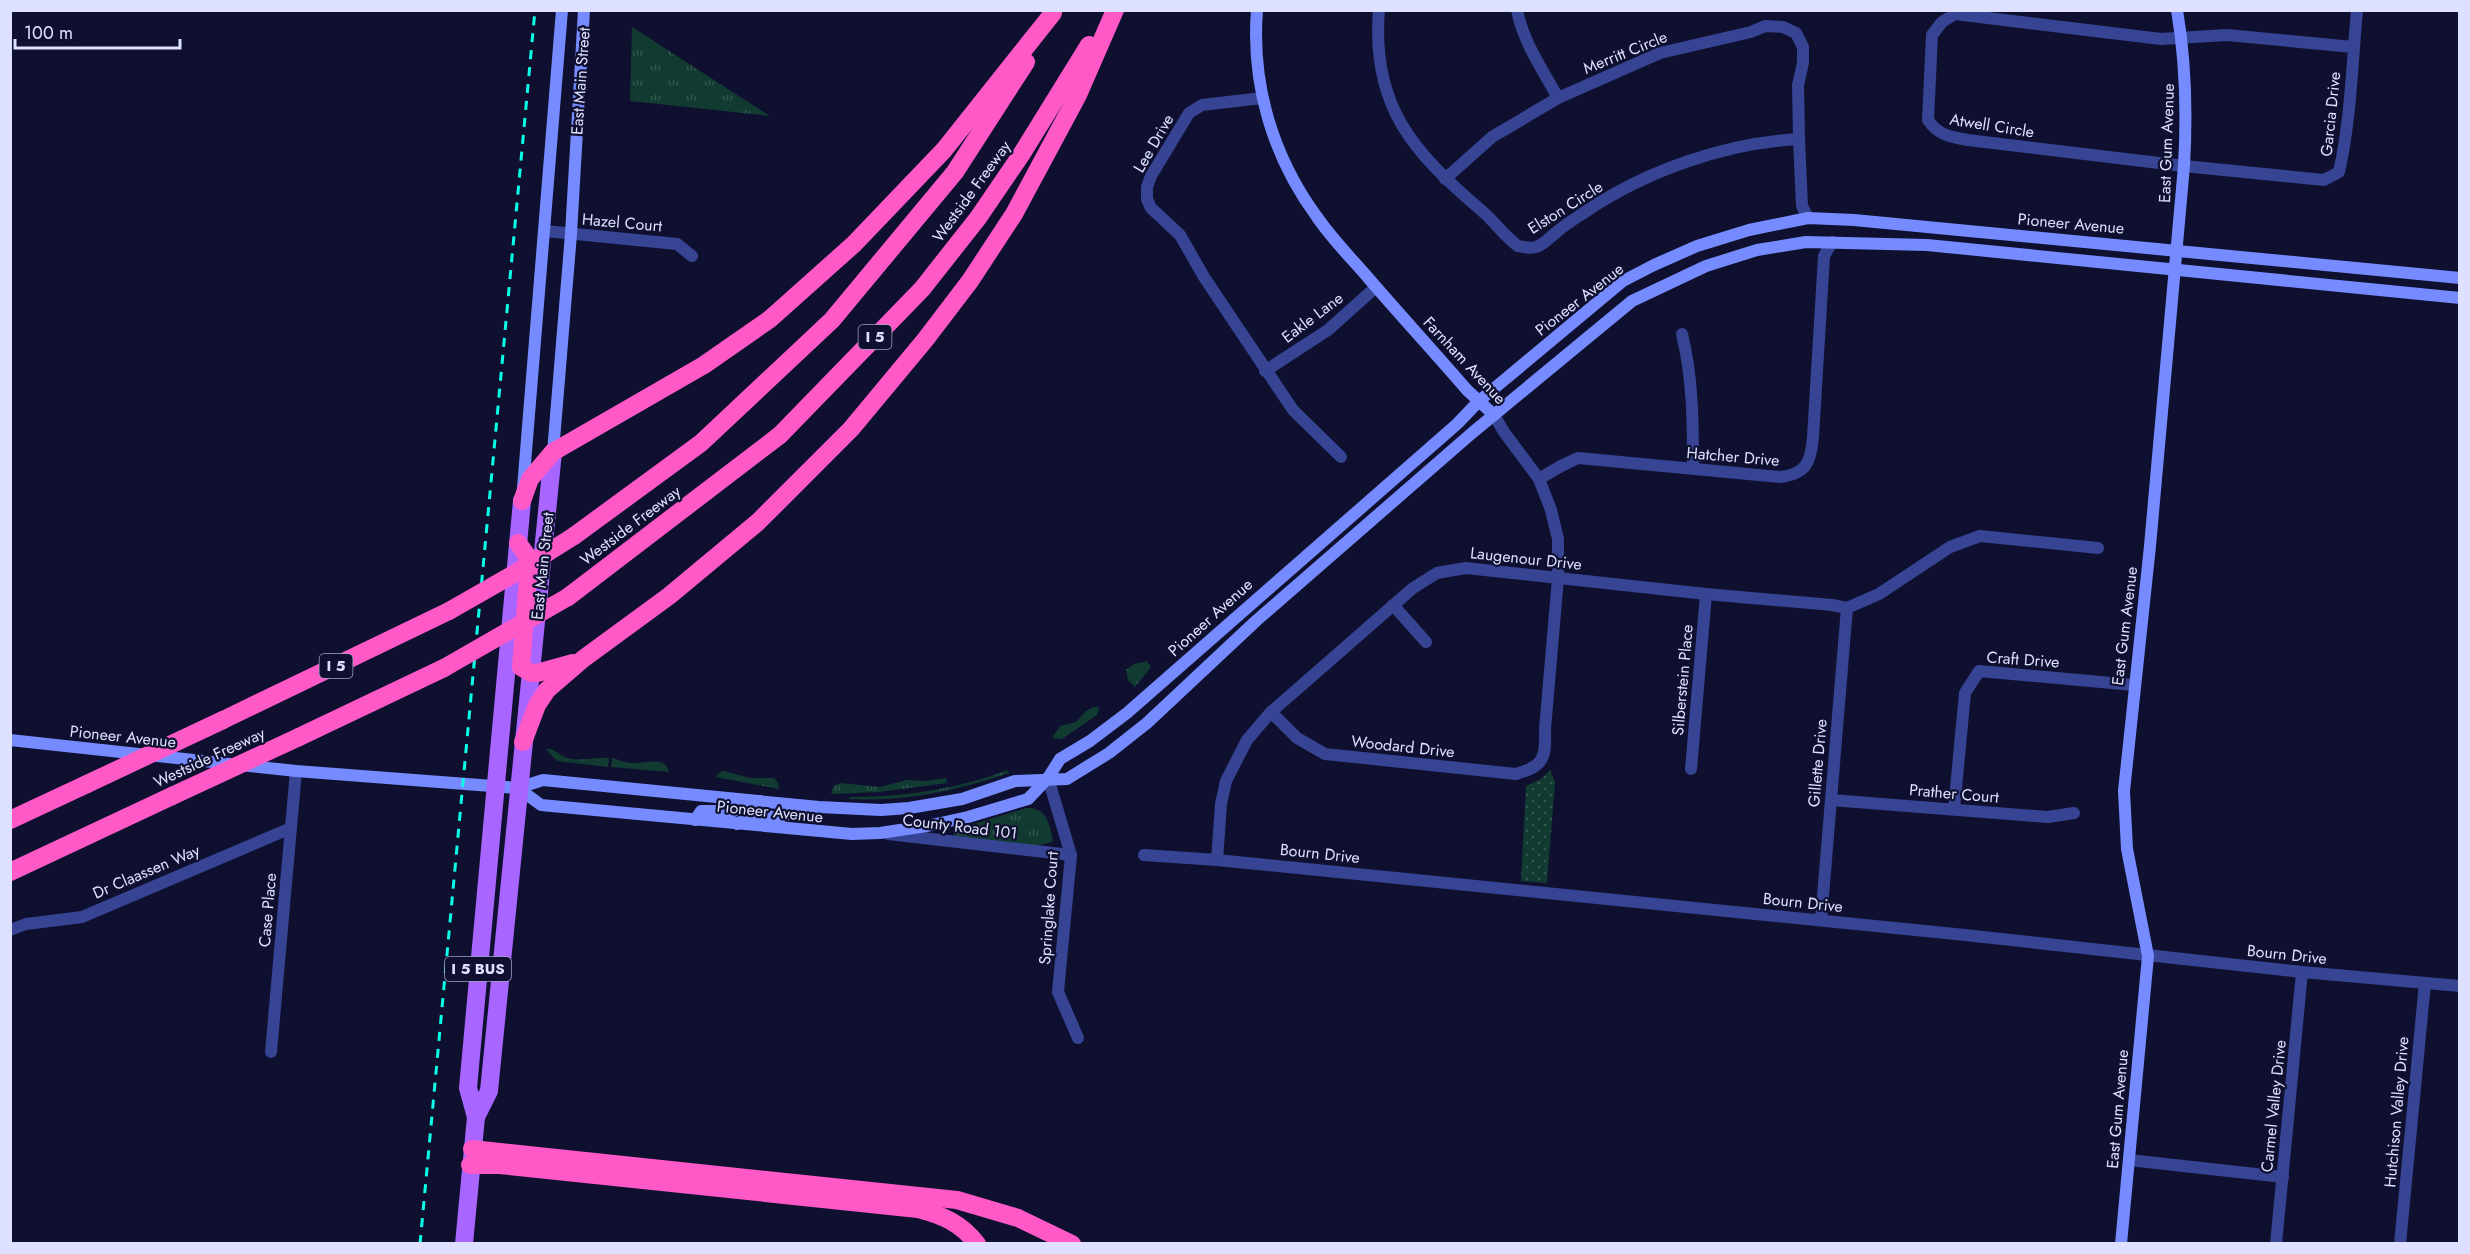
<svg xmlns="http://www.w3.org/2000/svg" width="2470" height="1254" font-family="Jost,sans-serif">
<defs>
<pattern id="grass-tufts" width="24" height="20" patternUnits="userSpaceOnUse" patternTransform="scale(1.5)"><rect width="24" height="20" fill="#113a31"/><path d="M3 7l-1-3M5 7V3M7 7l1-3M15 17l-1-3M17 17v-4M19 17l1-3" fill="none" stroke="#335650"/></pattern>
<pattern id="park-dots" width="8" height="8" patternUnits="userSpaceOnUse" patternTransform="scale(1.5)"><rect width="8" height="8" fill="#113a31"/><path d="M2 2h.1M6 6h.1" fill="none" stroke="#335650" stroke-width="1.8" stroke-linecap="round"/></pattern>
</defs>
<rect width="100%" height="100%" fill="#0f1030"/>
<g fill="url(#grass-tufts)">
<path d="M632,27l138,89 -140,-15z"/>
<path d="M1147,661l4,6 -16,20 -7,-7 -2,-10 8,-6z"/>
<path d="M1093,707h6l-2,8 -35,24 -10,-1 8,-12 16,-4 10,-11z"/>
<path d="M546,749c10,-1 13,7 22,9 13,4 28,-1 41,0l-1,9 -51,-6z"/>
<path d="M612,758c8,3 15,5 24,5 12,0 29,-7 33,9l-58,-5z"/>
<path d="M1008,770l1,3 -3,1c-51,17 -103,28 -157,25l1,-2c53,0 108,-8 158,-27z"/>
<path d="M724,771l26,7h24l4,5 1,6 -63,-12 4,-5z"/>
<path d="M946,778l1,5 -67,9 -49,2 3,-8 6,-3 40,4 27,-7 19,1z"/>
<path d="M1026,808c21,-1 23,15 27,32l-1,2 -15,4 -83,-10 -1,-4 4,-3z"/>
</g>
<path fill="url(#park-dots)" d="M1550,770l5,12 -8,101 -26,-2 5,-95 15,-7z"/>
<g fill="none" stroke-linecap="round" stroke-linejoin="round">
<g stroke="#364493" stroke-width="12">
<path d="M1379,10c-8,96 34,142 103,201 13,11 22,25 36,35 6,1 13,3 18,1 9,-3 15,-11 22,-16 9,-8 20,-14 30,-21 60,-40 138,-67 211,-71"/>
<path d="M1517,10c6,32 26,60 41,88"/>
<path d="M2353,47l-126,-12 -66,4 -206,-25 -13,8 -10,13 -4,85c10,15 22,17 40,20l216,26 140,14 15,-8c12,-53 13,-108 18,-162"/>
<path d="M1262,98l-60,7 -13,8 -38,63 -4,11v12l4,9 29,27 24,42 89,133 48,47"/>
<path d="M1445,179l47,-42 66,-39 102,-45 91,-21 14,-6 18,1 13,6 7,14v16l-5,22 1,54 3,67 6,12"/>
<path d="M545,231l132,13 15,12"/>
<path d="M1682,334c11,45 11,89 11,135"/>
<path d="M1265,371l63,-41 48,-43"/>
<path d="M1539,479l22,-13 17,-8 202,19c27,-3 31,-16 33,-40l11,-181 8,-14"/>
<path d="M1393,605l33,37"/>
<path d="M1847,608l32,-14 71,-47 30,-11 118,12"/>
<path d="M1271,712l26,26 28,16 191,20c28,-8 30,-16 29,-45l13,-151v-39l-7,-29 -12,-31 -35,-47 -10,-17"/>
<path d="M1691,769l15,-175"/>
<path d="M1048,778l23,77 -13,137 20,46"/>
<path d="M1831,800l217,17 26,-4"/>
<path d="M1954,809l11,-116 14,-22 155,14"/>
<path d="M888,834l183,21"/>
<path d="M1144,855l73,5 748,75 337,37 158,14"/>
<path d="M1217,860l4,-56 5,-23 21,-41 24,-28 142,-124 24,-15 29,-5 240,26 126,11 15,3"/>
<path d="M1821,920l26,-312"/>
<path d="M10,930l16,-6 56,-7 209,-89"/>
<path d="M271,1052l25,-281"/>
<path d="M2129,1160l154,17"/>
<path d="M2276,1244l26,-272"/>
<path d="M2400,1244l25,-261"/>
</g>
<g stroke="#758bff" stroke-width="12">
<path d="M1257,10c-6,75 16,147 60,207 15,22 35,42 53,63 32,37 65,73 97,110l27,25"/>
<path d="M553,452l18,-218 13,-224"/>
<path d="M523,488l39,-478"/>
<path d="M10,740l286,31 222,17 25,-8 276,27 62,3 28,-2 53,-9 53,-18 52,-2 42,-26 38,-30 110,-103 215,-187 160,-132 74,-35 51,-16 49,-8 121,3 533,53"/>
<path d="M518,788l23,17 311,29 28,-1 47,-7 41,-9 60,-18 20,-21 12,-19 30,-18 37,-28 330,-289 22,-23 144,-120 31,-16 43,-19 52,-16 59,-12 46,2 606,58"/>
<path d="M695,820l6,-9h33l25,-10"/>
<path d="M737,824c4,-2 9,-6 13,-7 20,-6 31,10 46,-12"/>
<path d="M2121,1244l27,-288 -21,-107 -3,-58 26,-245 34,-380c3,-52 2,-103 -7,-156"/>
</g>
<g stroke="#a865ff" stroke-width="18">
<path d="M476,1117l-8,-29 54,-587"/>
<path d="M464,1244l12,-127 13,-26 64,-639"/>
</g>
<g stroke="#ff59c8" stroke-width="18">
<path d="M522,501l8,-22 23,-27 151,-87 66,-46 84,-75 90,-94 109,-137"/>
<path d="M574,536l127,-93 131,-123 123,-148 71,-110"/>
<path d="M518,543l10,14 1,9 -8,101 10,6h6l36,-10"/>
<path d="M568,597l212,-162 142,-146 56,-71 43,-63 68,-110"/>
<path d="M223,720l226,-109"/>
<path d="M299,737l145,-69"/>
<path d="M523,742l14,-37 10,-15 36,-31 86,-63 89,-74 93,-93 74,-89 45,-59 44,-67 64,-119 37,-85"/>
<path d="M10,820l77,-36"/>
<path d="M10,872l162,-76"/>
<path d="M472,1149l485,51 61,18 54,26"/>
<path d="M470,1165h30l418,44c24,6 43,14 59,35"/>
</g>
<path stroke="#0affe9" stroke-width="3" stroke-dasharray="9 8" stroke-linecap="butt" d="M420,1244l115,-1234"/>
<g stroke="#ff59c8" stroke-width="18">
<path d="M449,611l63,-36 62,-39"/>
<path d="M444,668l124,-71"/>
<path d="M87,784l136,-64"/>
<path d="M172,796l127,-59"/>
</g>
</g>
<g text-anchor="middle" stroke-width="4.5" stroke-linejoin="round" paint-order="stroke">
<g fill="#0f1030" stroke="#a0a2c1" stroke-width="1.5">
<rect x="858.5" y="325" width="33" height="24" rx="4.5"/>
<rect x="319.5" y="654" width="33" height="24" rx="4.5"/>
<rect x="445" y="957" width="66" height="24" rx="4.5"/>
</g>
<g font-size="15" font-weight="bold" fill="#dee0ff">
<text x="875" y="342">I 5</text>
<text x="336" y="671">I 5</text>
<text x="478" y="974">I 5 BUS</text>
</g>
<g font-size="16" fill="#dee0ff" stroke="#0f1030">
<text transform="translate(1625 52) rotate(-22)" y="6">Merritt Circle</text>
<text transform="translate(580 81) rotate(-86)" y="6">East Main Street</text>
<text transform="translate(2330 114) rotate(-84)" y="6">Garcia Drive</text>
<text transform="translate(1992 125) rotate(9)" y="6">Atwell Circle</text>
<text transform="translate(1153 143) rotate(-60)" y="6">Lee Drive</text>
<text transform="translate(2166 143) rotate(-88)" y="6">East Gum Avenue</text>
<text transform="translate(971 191) rotate(-54)" y="6">Westside Freeway</text>
<text transform="translate(1565 207) rotate(-32)" y="6">Elston Circle</text>
<text transform="translate(622 222) rotate(5)" y="6">Hazel Court</text>
<text transform="translate(2071 223) rotate(5)" y="6">Pioneer Avenue</text>
<text transform="translate(1579 299) rotate(-38)" y="6">Pioneer Avenue</text>
<text transform="translate(1312 317) rotate(-37)" y="6">Eakle Lane</text>
<text transform="translate(1465 360) rotate(47)" y="6">Farnham Avenue</text>
<text transform="translate(1733 456) rotate(5)" y="6">Hatcher Drive</text>
<text transform="translate(630 525) rotate(-37)" y="6">Westside Freeway</text>
<text transform="translate(1526 558) rotate(6)" y="6">Laugenour Drive</text>
<text transform="translate(542 566) rotate(-84)" y="6">East Main Street</text>
<text transform="translate(1210 617) rotate(-42)" y="6">Pioneer Avenue</text>
<text transform="translate(2124 626) rotate(-83)" y="6">East Gum Avenue</text>
<text transform="translate(2023 659) rotate(4)" y="6">Craft Drive</text>
<text transform="translate(1682 680) rotate(-85)" y="6">Silberstein Place</text>
<text transform="translate(123 736) rotate(6)" y="6">Pioneer Avenue</text>
<text transform="translate(1403 746) rotate(6)" y="6">Woodard Drive</text>
<text transform="translate(209 757) rotate(-25)" y="6">Westside Freeway</text>
<text transform="translate(1817 763) rotate(-85)" y="6">Gillette Drive</text>
<text transform="translate(1954 793) rotate(5)" y="6">Prather Court</text>
<text transform="translate(770 811) rotate(6)" y="6">Pioneer Avenue</text>
<text transform="translate(960 826) rotate(7)" y="6">County Road 101</text>
<text transform="translate(1320 853) rotate(6)" y="6">Bourn Drive</text>
<text transform="translate(146 871) rotate(-23)" y="6">Dr Claassen Way</text>
<text transform="translate(1803 902) rotate(6)" y="6">Bourn Drive</text>
<text transform="translate(1048 908) rotate(-86)" y="6">Springlake Court</text>
<text transform="translate(267 910) rotate(-85)" y="6">Case Place</text>
<text transform="translate(2287 954) rotate(6)" y="6">Bourn Drive</text>
<text transform="translate(2273 1106) rotate(-84)" y="6">Carmel Valley Drive</text>
<text transform="translate(2117 1109) rotate(-85)" y="6">East Gum Avenue</text>
<text transform="translate(2396 1112) rotate(-85)" y="6">Hutchison Valley Drive</text>
</g>
</g>
<rect width="2470" height="1254" fill="none" stroke="#dee0ff" stroke-width="24"/>
<path d="M15 39v9h165v-9" fill="none" stroke="#dee0ff" stroke-width="3"/>
<text x="24" y="39" font-size="18" fill="#dee0ff" stroke="#0f1030" stroke-width="4.5" paint-order="stroke">100 m</text>
</svg>
